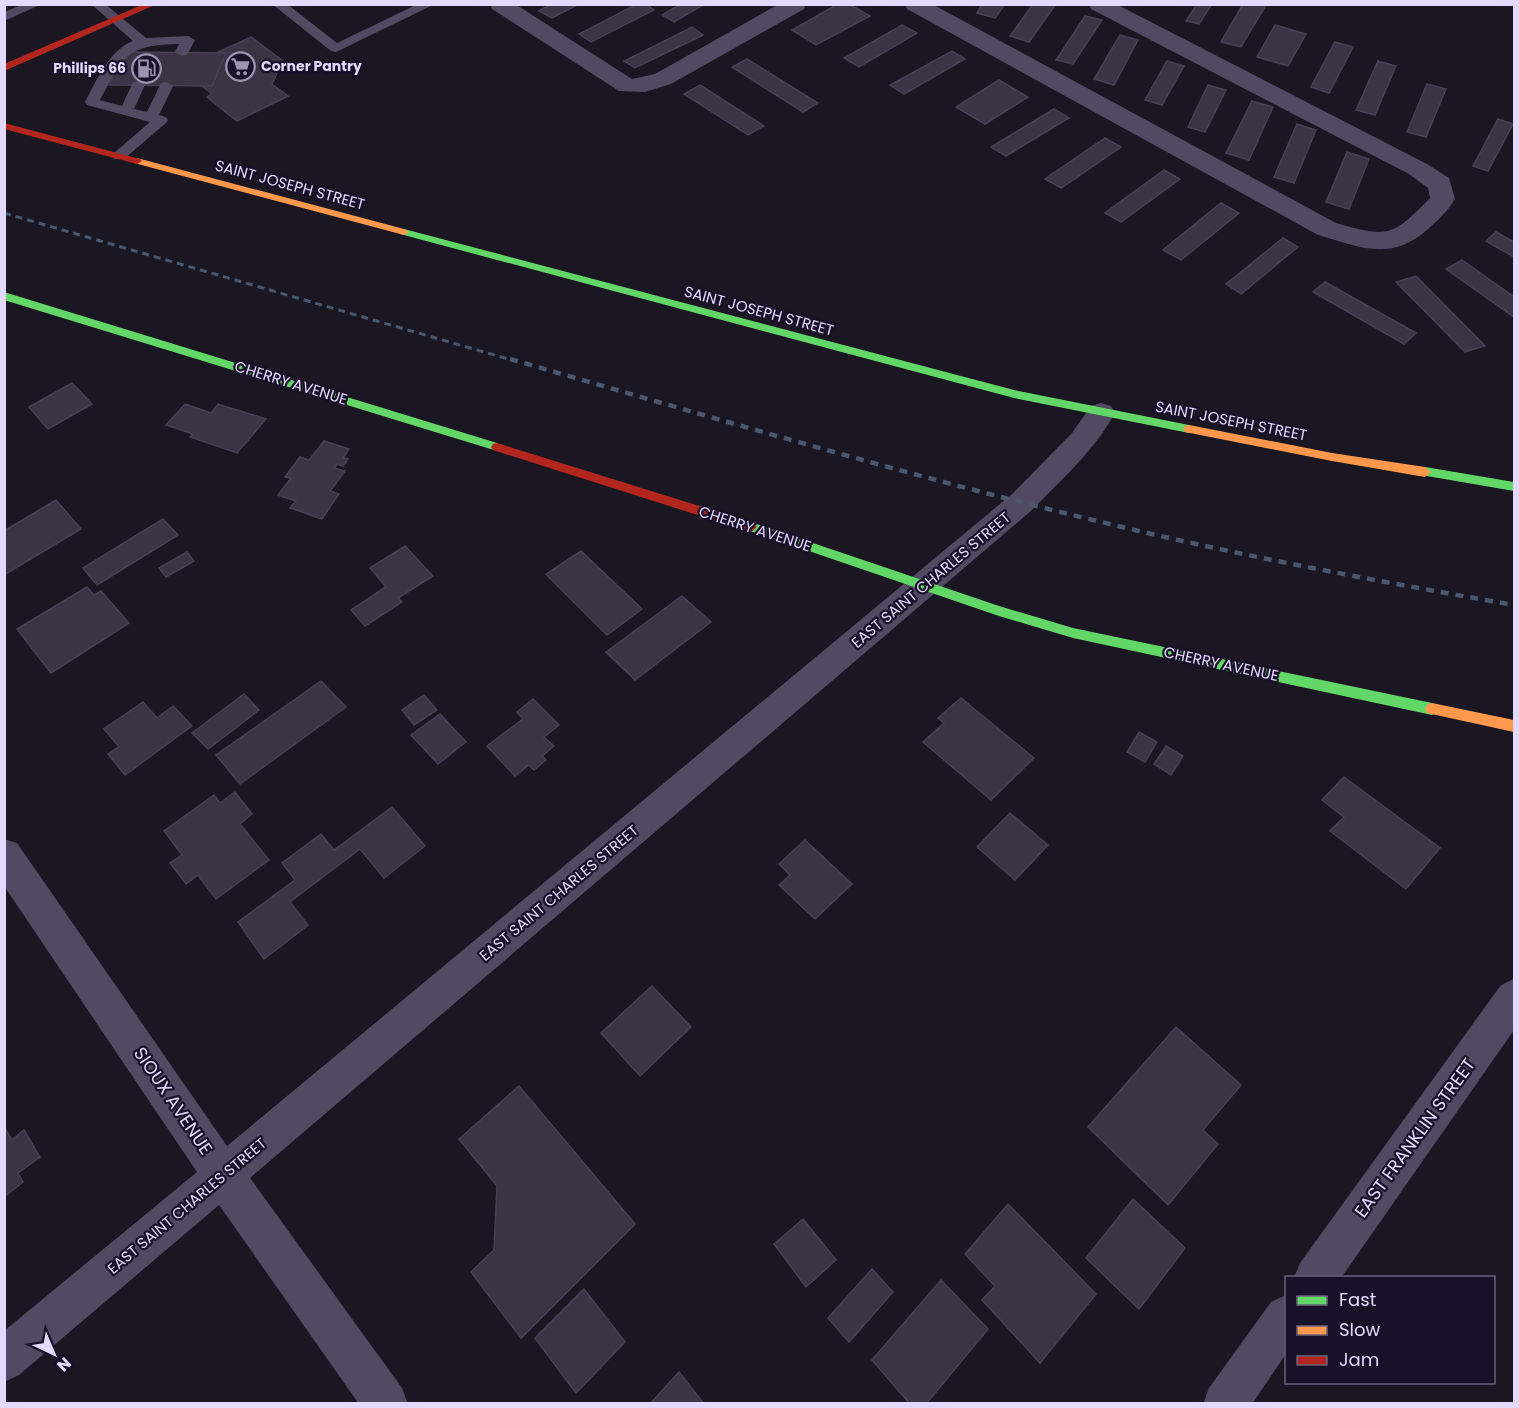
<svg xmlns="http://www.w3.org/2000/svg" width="1519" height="1408" font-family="Poppins,sans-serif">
<rect width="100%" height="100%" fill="#1a1622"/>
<g fill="#3a3444" stroke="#484155" stroke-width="1.5">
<path d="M551,4h28l-27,14 -13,-7z"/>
<path d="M637,4h8l9,6 -63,32 -12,-8z"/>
<path d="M681,4h24l-31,18 -12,-7z"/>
<path d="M838,4h11l21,12 -54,29 -24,-15z"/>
<path d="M982,4h23l-10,14 -18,-5z"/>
<path d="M1033,4h23l-27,38 -19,-6z"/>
<path d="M1197,4h15l-13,20 -13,-3z"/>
<path d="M1243,4l23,1 -25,42 -20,-5z"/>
<path d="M1085,16l17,4 -29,44 -17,-4z"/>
<path d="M902,25l15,8 -58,34 -15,-9z"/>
<path d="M1275,25l31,9 -18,32 -31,-9z"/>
<path d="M692,27l11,8 -68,33 -11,-7z"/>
<path d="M1120,35l18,5 -24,45 -20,-6z"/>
<path d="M251,37l32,24 -11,23 16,12 -51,25 -30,-24 5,-3 -17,-14 12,-23z"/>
<path d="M1335,42l18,5 -24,46 -18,-6z"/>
<path d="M952,51l13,8 -61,35 -14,-9z"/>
<path d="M125,52l101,1 -14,33 -103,-1z"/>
<path d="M747,59l71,44 -15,9 -71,-45z"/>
<path d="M1167,61l17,5 -22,39 -17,-5z"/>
<path d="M1378,61l18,5 -21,49 -19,-5z"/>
<path d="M999,80l29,17 -43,27 -29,-17z"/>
<path d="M1427,84l19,5 -20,48 -19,-5z"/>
<path d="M700,85l64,41 -16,9 -64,-41z"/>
<path d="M1208,85l18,5 -21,42 -17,-5z"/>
<path d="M1252,101l21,6 -24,53 -23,-7z"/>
<path d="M1054,109l15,9 -63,38 -15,-9z"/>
<path d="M1498,119l15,5 -25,47 -15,-5z"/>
<path d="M1297,124l19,6 -22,53 -20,-6z"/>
<path d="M1105,138l16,9 -60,41 -16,-9z"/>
<path d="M1347,152l22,7 -20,50 -23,-7z"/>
<path d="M1164,170l16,9 -59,43 -16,-9z"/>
<path d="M1221,203l18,10 -58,47 -18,-10z"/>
<path d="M1496,232l18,10v15l-28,-16z"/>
<path d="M1283,238l15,9 -57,47 -15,-10z"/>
<path d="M1462,260l52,37v20l-68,-48z"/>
<path d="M1416,276l69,70 -20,6 -69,-70z"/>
<path d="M1325,282l91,51 -12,11 -91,-52z"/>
<path d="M72,383l20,21 -44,25 -19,-22z"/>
<path d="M185,404l26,9 7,-9 48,15 -29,34 -47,-16 3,-3 -27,-9z"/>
<path d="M324,441l25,8 -6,9 5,1 -5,7 -6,-2 -3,4 11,3 -15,20 9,3 -17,25 -32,-11 6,-7 -18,-6 13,-17 -6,-1 15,-20 9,3z"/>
<path d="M56,500l25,29 -77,46v-44z"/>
<path d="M163,519l15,16 -81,50 -14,-17z"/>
<path d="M405,546l28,30 -35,22 4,4 -37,24 -14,-16 35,-23 -16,-19z"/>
<path d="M581,551l61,58 -35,26 -61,-61z"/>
<path d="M187,552l7,9 -28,16 -7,-9z"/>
<path d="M87,587l7,8 7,-4 28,32 -78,50 -34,-44z"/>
<path d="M682,596l29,26 -76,58 -29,-28z"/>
<path d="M321,681l25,26 -106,77 -24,-29z"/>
<path d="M244,694l15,16 -51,39 -16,-16z"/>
<path d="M424,695l13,15 -23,15 -12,-15z"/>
<path d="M961,698l73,60 -43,42 -68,-58 21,-19 -6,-5z"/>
<path d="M533,699l26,26 -15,12 10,9 -12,10 4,4 -12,10 -5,-5 -14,11 -28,-30 36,-27 -6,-7z"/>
<path d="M143,702l14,16 16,-12 19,20 -67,49 -17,-21 11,-7 -15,-18z"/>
<path d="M440,714l26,28 -28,22 -27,-29z"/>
<path d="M1139,732l18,10 -12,20 -18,-10z"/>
<path d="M1166,746l17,10 -12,19 -17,-11z"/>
<path d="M1344,777l96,71 -34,41 -76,-58 14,-14 -22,-17z"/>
<path d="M235,792l17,22 -12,10 29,36 -53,39 -18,-24 -12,9 -16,-21 12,-8 -18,-24 50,-36 6,8z"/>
<path d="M392,807l33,39 -41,32 -24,-29 -70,53 18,23 -44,34 -26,-37 57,-42 -13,-17 39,-29 13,16z"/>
<path d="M1010,813l38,32 -33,35 -38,-33z"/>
<path d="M805,840l47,44 -37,35 -36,-34 11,-10 -11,-11z"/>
<path d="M652,986l39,41 -51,49 -39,-43z"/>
<path d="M1176,1027l65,58 -38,45 15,14 -50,61 -80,-78z"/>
<path d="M519,1086l116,138 -114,114 -50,-66 23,-22 3,-64 -38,-47z"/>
<path d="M4,1127l8,13 12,-10 16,27 -22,16 5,9 -19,15z"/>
<path d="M1133,1199l52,49 -46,61 -53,-51z"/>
<path d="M1008,1204l88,90 -56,69 -58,-63 13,-14 -30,-32z"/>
<path d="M803,1219l33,41 -30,27 -32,-43z"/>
<path d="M872,1269l21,23 -44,50 -21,-24z"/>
<path d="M941,1280l47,49 -62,75h-16l-38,-44z"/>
<path d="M584,1289l41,53 -49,51 -41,-55z"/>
<path d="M679,1372l25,32h-54z"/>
</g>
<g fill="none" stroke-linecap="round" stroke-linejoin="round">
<g fill="#504b63" fill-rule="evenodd">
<path d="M24,4h18l-38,17v-9z"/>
<path d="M91,4h14l41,34 42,-2 7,4 -8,15 -5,1 -7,-4 4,-8c-53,1 -55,12 -79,56l22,6 11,-24h10l2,3 -11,24 13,3 14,-29 5,-1 7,4 -14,29 7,2 2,3 -2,3 -42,36h-10l-2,-3 2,-3 36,-31 -63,-17 -2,-3c12,-22 23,-51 48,-61z"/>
<path d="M272,4h15l50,39 81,-39h17l-99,48 -5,-1z"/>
</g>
<g fill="#504b63" fill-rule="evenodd">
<path d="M490,4h25l117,75 23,-5 124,-70h27l-2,5 -133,75 -26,8 -26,-1 -127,-82z"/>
<path d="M905,4h27l404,219c52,15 56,14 94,-25l-2,-10 -19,-14 -318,-165 -2,-5h27l311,160 22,14 6,21c-7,12 -18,22 -28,31 -37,32 -67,17 -109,5l-411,-226z"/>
<path d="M1101,403l10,3 4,7c-21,38 -53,66 -83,97l-782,668 152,210 6,16h-49l-140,-199 -200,170 -15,7v-51l193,-159 -193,-286v-47l13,4 210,303 785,-652 60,-61 19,-27z"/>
<path d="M1514,979v51l-173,248h-47l6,-15 201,-278z"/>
<path d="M1286,1295v59l-34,50h-49l6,-16 62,-86z"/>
</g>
<g fill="#63d668" fill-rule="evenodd">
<path d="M404,229l610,161 175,35 6,4 -6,4 -175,-35 -614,-164 -1,-2z"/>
<path d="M4,292l493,151 6,4 -6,4 -493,-151z"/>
<path d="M1425,467l89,15v9l-93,-16 -2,-3z"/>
<path d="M751,522l248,84 74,22 359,75 5,2 2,4 -2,4 -5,2 -359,-77 -74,-22 -252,-86 -2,-3 2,-3z"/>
</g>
<g fill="#ff974d" fill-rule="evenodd">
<path d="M137,158l267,71 5,3 -5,3 -270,-72 -2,-2z"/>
<path d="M1189,425l143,28 93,14 6,5 -6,5 -93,-16 -147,-29 -2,-3 2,-3z"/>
<path d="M1432,703l82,17v12l-87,-19 -2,-4 2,-4z"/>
</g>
<g fill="#b3261e" fill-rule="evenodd">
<path d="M144,4h13l-153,67v-7z"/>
<path d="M4,123l136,36 2,2 -5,3 -133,-35z"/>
<path d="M497,443l254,79 6,5 -6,5 -258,-82 -2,-3 2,-3z"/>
</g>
<path stroke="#4a576d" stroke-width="3" stroke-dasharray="7 5" stroke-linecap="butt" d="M4,213l511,148"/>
<path stroke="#4a576d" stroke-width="4.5" stroke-dasharray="8 7" stroke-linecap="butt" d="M510,359c225,65 449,132 677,183 109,24 218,44 327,63"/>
</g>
<defs>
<symbol id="supermarket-ring" viewBox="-11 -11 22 22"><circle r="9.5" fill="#181127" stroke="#9d94b1" stroke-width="1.5"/><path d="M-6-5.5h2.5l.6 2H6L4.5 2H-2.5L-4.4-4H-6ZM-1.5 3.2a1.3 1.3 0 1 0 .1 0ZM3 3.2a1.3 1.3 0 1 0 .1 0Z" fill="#9d94b1"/></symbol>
<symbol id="fuel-ring" viewBox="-11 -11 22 22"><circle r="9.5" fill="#181127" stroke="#9d94b1" stroke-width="1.5"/><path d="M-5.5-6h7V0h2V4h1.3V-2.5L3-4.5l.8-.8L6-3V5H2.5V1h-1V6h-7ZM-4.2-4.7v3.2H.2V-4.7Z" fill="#9d94b1"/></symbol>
</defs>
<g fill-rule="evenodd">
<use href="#supermarket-ring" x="224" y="50" width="33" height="33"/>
<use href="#fuel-ring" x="130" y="52" width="33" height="33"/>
</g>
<g text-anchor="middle" stroke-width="4.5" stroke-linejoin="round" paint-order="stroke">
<g font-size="14" font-weight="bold" fill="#e3d8fe" stroke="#181127" text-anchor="start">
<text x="261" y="71">Corner Pantry</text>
<text x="126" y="73" text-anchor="end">Phillips 66</text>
</g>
<g font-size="15" fill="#e3d8fe" stroke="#181127">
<text transform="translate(290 185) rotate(15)" y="5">SAINT JOSEPH STREET</text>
<text transform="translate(759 311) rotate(15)" y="5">SAINT JOSEPH STREET</text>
<text transform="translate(291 383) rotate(17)" y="5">CHERRY AVENUE</text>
<text transform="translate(1231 421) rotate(11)" y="5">SAINT JOSEPH STREET</text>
<text transform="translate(755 529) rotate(18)" y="5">CHERRY AVENUE</text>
<text transform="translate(931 580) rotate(-40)" y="5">EAST SAINT CHARLES STREET</text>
<text transform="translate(1221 664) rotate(12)" y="5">CHERRY AVENUE</text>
<text transform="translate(559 893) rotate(-40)" y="5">EAST SAINT CHARLES STREET</text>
<text transform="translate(187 1206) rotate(-40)" y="5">EAST SAINT CHARLES STREET</text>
</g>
<g font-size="18" fill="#e3d8fe" stroke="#181127">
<text transform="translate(173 1101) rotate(56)" y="6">SIOUX AVENUE</text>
<text transform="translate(1415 1138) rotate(-54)" y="6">EAST FRANKLIN STREET</text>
</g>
</g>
<rect width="1519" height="1408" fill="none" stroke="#e3d8fe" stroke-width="12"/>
<rect x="1285" y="1276" width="210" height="108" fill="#181127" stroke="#69617d" stroke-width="1.5"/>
<rect x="1297" y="1296" width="30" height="9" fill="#63d668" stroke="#69617d" stroke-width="1.5"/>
<text x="1339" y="1306" font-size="18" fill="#e3d8fe">Fast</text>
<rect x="1297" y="1326" width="30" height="9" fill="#ff974d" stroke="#69617d" stroke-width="1.5"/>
<text x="1339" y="1336" font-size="18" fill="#e3d8fe">Slow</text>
<rect x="1297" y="1356" width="30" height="9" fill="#b3261e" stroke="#69617d" stroke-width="1.5"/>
<text x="1339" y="1366" font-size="18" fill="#e3d8fe">Jam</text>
<g transform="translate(54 1354) rotate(136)" stroke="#181127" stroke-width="4.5" paint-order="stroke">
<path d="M0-4.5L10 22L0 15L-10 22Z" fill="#e3d8fe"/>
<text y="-9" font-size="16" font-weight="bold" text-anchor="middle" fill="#e3d8fe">N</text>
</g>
</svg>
